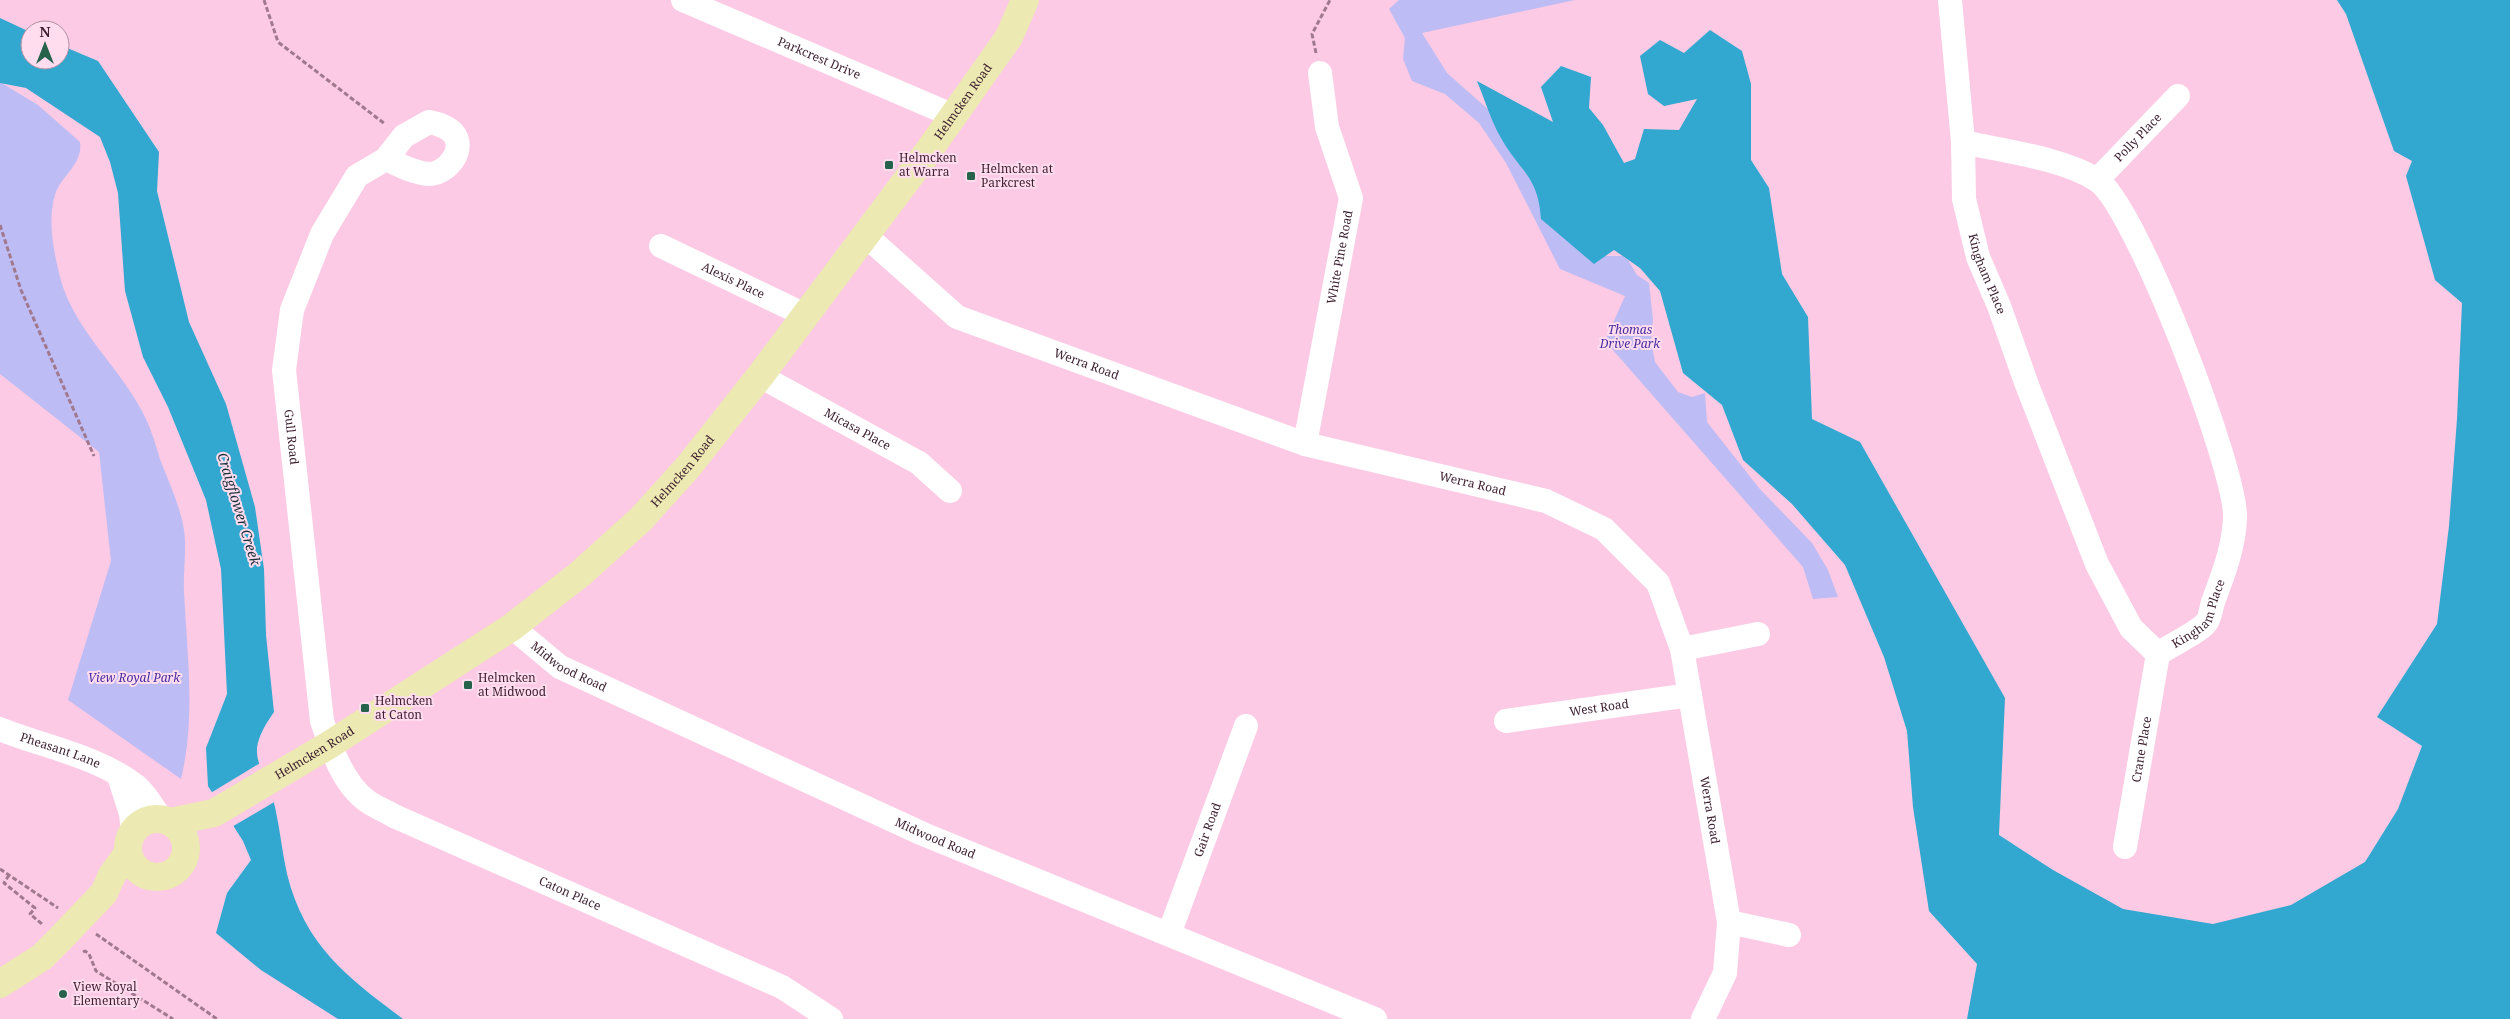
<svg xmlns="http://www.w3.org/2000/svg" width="2510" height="1019" font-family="'Noto Serif',serif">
<rect width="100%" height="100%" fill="#fccae4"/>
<g fill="#bebcf4">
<path d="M1399,0h176l-153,33 25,40 43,38 112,145h20l6,4 9,15 12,8 4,37 -2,20 4,22 23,30 14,5 13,-4 2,29 52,66 53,55 16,27 10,27 -25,2 -10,-32 -198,-226 20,-45 -65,-27 -54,-106 -27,-40 -34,-29 -33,-13 -9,-22 2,-21 -16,-29z"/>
<path d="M0,82l38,23 42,37c3,23 -19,33 -25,53 -8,26 -1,57 5,82 13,52 59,89 83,136 8,15 12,30 17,46 9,24 20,46 24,71 3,19 -1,41 0,61 3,63 12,127 -3,188l-113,-79 43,-139 -12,-109 -99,-78z"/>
</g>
<g fill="#32a7d0">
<path d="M2337,0h173v1019h-543l10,-55 -48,-53 -16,-104 -6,-76 -23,-74 -39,-92 -53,-61 -49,-44 -21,-55 -39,-32 -23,-82 -20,-23 -26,-18 -20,14 -53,-45c-3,-44 -21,-47 -40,-81 -10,-17 -16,-38 -24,-57l76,41 -12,-35 20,-21 30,11 -2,31 14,17 21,38 11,-4 9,-30 35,1 18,-31 -33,7 -16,-12 -8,-38 20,-16 24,13 26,-23 32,21 9,33v76l18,28 13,86 26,43 4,102 48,23 145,256 -6,137 54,35 70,39 90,15 78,-19 74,-43 33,-53 24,-63 -45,-29 60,-93 12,-98 8,-107 5,-116 -27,-23 -29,-104 6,-15 -18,-10 -48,-137z"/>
<path d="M0,18l30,14v28h30v-15l38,16 61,91 -2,39 32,131 37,82 29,103 9,62 2,66 8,77c-33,47 -10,48 1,95 5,22 7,45 12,67 18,72 60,103 116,145h-65l-77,-49 -45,-37 11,-40 24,-33 -8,-19 -35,-55 -2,-38 21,-54 -6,-125 -15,-69 -38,-93 -25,-50 -18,-66 -7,-98 -8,-31 -10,-25 -74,-49 -26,-5z"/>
</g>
<path fill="#fccae4" d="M262,762l14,39 -46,27 -21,-34z"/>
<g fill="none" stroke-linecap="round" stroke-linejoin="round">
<g stroke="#a1798f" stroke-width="3" stroke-dasharray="5 2.5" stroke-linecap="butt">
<path d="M264,0l14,42 107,82"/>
<path d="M1316,53l-4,-19 18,-34"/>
<path d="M0,225l21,65 73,166"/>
<path d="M0,869l58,39"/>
<path d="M9,875l-5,8 31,25 -5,6 12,10"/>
<path d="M96,934l121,85"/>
<path d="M83,952l2,-1 4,3 7,17 77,48"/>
</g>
<g stroke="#fff" stroke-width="24">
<path id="s1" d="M683,0l271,116"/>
<path id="s2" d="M1950,0l13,142 1,57 14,58 21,49 28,79 70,179 34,64 27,26c10,-7 42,-23 48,-31 4,-4 5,-15 7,-21 10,-27 21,-55 22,-84 2,-48 -100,-314 -138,-338 -34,-22 -94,-29 -134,-38"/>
<path id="s3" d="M386,159c14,6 27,14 43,15 18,0 38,-25 24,-41 -6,-7 -16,-9 -24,-11l-25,14 -18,23 -29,17 -35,58 -30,76 -8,60 38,351c9,27 21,63 45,80 8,6 19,10 27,15l388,171 49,32"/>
<path id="s4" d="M2097,180l81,-84"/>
<path id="s5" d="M865,235l92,82 348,127 241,57 58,28 54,54 24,66 47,273 -4,51 -22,46"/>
<path id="s6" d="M661,246l144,69"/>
<path id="s7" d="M760,376l159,87 31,28"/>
<path id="s8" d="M1305,444l46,-246 -24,-71 -7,-54"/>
<path id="s9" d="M512,627l48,40 363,167 452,185"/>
<path d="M1682,649l76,-15"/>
<path id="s10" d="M1506,721l184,-26"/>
<path id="s11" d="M0,729c44,18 98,27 136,57 10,8 18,23 26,34"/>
<path d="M119,776l12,38 2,18"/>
<path id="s12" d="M2125,847l33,-193"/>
<path d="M1729,922l60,13"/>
<path id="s13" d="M1169,934l77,-208"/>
</g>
<g stroke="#ece9b2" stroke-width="28">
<circle cx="157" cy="848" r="29"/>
<path id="s14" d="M170,822l44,-9 115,-68 183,-118 68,-53 61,-55 47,-52 72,-91 167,-223 82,-116 16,-37"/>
<path d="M0,984l42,-27 18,-18 44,-46 8,-18 16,-22"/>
</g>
</g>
<g fill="#27624c" stroke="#fde" stroke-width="2">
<rect x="884" y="160" width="10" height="10" rx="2.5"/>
<rect x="966" y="171" width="10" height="10" rx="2.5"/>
<rect x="463" y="680" width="10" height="10" rx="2.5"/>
<rect x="360" y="703" width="10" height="10" rx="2.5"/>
<circle cx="63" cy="994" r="5"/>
</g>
<g text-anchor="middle" stroke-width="4" stroke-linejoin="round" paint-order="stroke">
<g font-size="12" fill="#3c1e2f" stroke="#fde">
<text dy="4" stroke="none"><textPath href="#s1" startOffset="148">Parkcrest Drive</textPath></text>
<text dy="4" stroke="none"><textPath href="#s14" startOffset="1092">Helmcken Road</textPath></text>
<text dy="4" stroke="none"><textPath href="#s4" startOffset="59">Polly Place</textPath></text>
<text dy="4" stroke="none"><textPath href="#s8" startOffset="190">White Pine Road</textPath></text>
<text dy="4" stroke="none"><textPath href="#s2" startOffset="278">Kingham Place</textPath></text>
<text dy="4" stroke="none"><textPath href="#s6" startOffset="80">Alexis Place</textPath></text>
<text dy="4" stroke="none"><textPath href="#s5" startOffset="261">Werra Road</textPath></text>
<text dy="4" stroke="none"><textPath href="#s7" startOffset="111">Micasa Place</textPath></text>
<text dy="4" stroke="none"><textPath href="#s3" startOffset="499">Gull Road</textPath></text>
<text dy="4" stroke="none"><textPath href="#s14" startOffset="628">Helmcken Road</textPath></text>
<text dy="4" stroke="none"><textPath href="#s5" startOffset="666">Werra Road</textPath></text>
<text dy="4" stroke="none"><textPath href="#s2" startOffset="759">Kingham Place</textPath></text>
<text dy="4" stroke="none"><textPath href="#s9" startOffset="70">Midwood Road</textPath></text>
<text dy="4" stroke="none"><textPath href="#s10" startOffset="94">West Road</textPath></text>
<text dy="4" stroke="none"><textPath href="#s12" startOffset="99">Crane Place</textPath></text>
<text dy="4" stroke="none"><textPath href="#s11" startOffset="64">Pheasant Lane</textPath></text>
<text dy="4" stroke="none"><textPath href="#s14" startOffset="162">Helmcken Road</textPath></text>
<text dy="4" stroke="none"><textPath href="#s5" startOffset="1116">Werra Road</textPath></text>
<text dy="4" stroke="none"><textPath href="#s13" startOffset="111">Gair Road</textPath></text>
<text dy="4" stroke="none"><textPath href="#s9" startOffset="475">Midwood Road</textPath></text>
<text dy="4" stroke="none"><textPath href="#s3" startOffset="1101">Caton Place</textPath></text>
</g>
<g font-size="12" fill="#3c1e2f" stroke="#fde" text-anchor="start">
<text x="899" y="162">Helmcken<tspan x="899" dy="14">at Warra</tspan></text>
<text x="981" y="173">Helmcken at<tspan x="981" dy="14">Parkcrest</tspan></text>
<text x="478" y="682">Helmcken<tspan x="478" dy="14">at Midwood</tspan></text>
<text x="375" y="705">Helmcken<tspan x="375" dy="14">at Caton</tspan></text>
<text x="73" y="991">View Royal<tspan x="73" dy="14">Elementary</tspan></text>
</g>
<g font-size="12" font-style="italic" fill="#462ca0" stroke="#fde">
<text x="1630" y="334">Thomas<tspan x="1630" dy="14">Drive Park</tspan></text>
<text x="134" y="682">View Royal Park</text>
</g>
<g font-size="14" font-style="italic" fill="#183039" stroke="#fde">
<text transform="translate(239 509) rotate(73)" y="5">Craigflower Creek</text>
</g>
</g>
<g transform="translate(45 45)"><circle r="24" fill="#ffddee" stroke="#b191a2"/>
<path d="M0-4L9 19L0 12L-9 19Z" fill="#27624c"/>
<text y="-8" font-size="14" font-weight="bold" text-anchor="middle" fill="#3c1e2f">N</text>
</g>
</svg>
